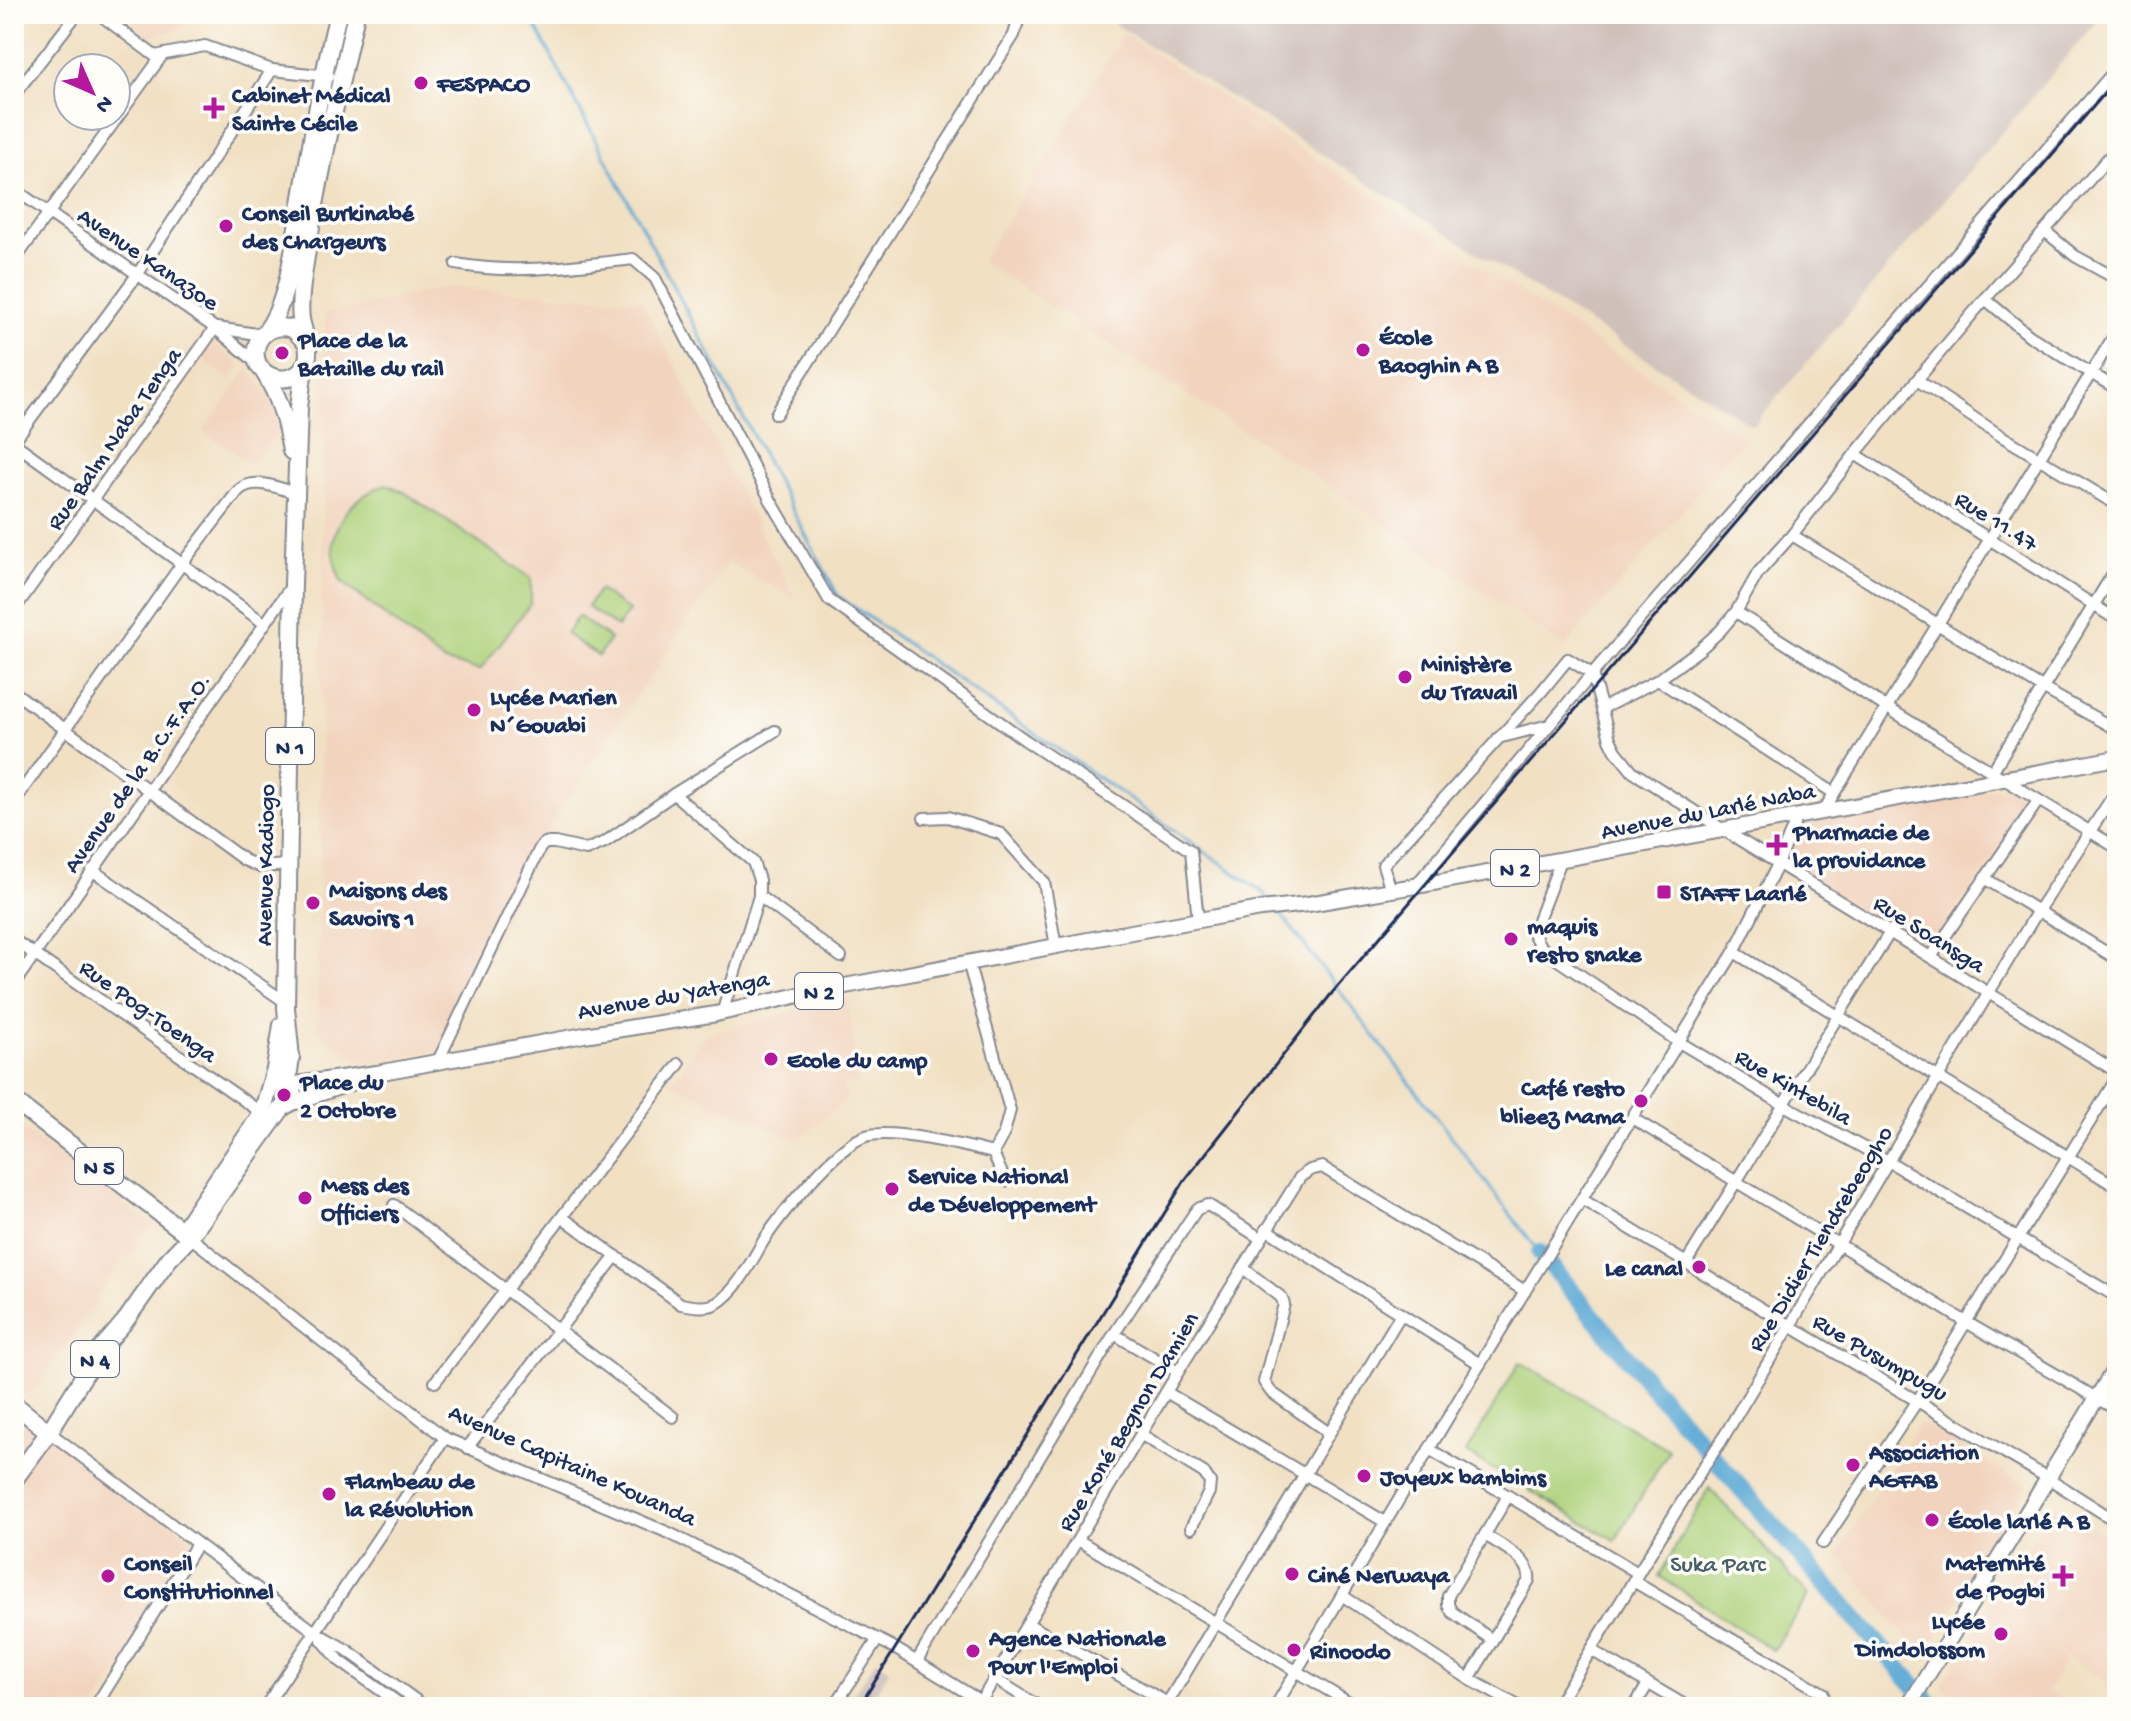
<svg xmlns="http://www.w3.org/2000/svg" width="2131" height="1721" font-family="'Gochi Hand',sans-serif">
<rect width="100%" height="100%" fill="#fdfcf7"/>
<filter id="ink" filterUnits="userSpaceOnUse"><feTurbulence type="fractalNoise" baseFrequency=".0125" numOctaves="2"/><feDisplacementMap in="SourceGraphic" scale="16" xChannelSelector="R" yChannelSelector="G"/><feConvolveMatrix kernelMatrix="1 2 1 2 8 2 1 2 1" color-interpolation-filters="sRGB"/></filter>
<filter id="wash" filterUnits="userSpaceOnUse"><feTurbulence type="fractalNoise" baseFrequency=".006" numOctaves="4" result="noise"/><feDisplacementMap in="SourceGraphic" scale="32" xChannelSelector="R" yChannelSelector="G"/><feGaussianBlur stdDeviation="1.8" result="paint"/><feColorMatrix in="noise" values="0 0 0 0 0 0 0 0 0 0 0 0 0 0 0 0 0 1.4 0 .05"/><feComposite in="paint" operator="in"/></filter>
<g filter="url(#wash)">
<rect width="100%" height="100%" fill="#f1e0c2"/>
<g fill="#f2d4be">
<path d="M125,14h72l-18,16 -33,7z"/>
<path d="M1124,34l621,405 -180,208 -265,-180 -319,-206z"/>
<path d="M448,287l194,14 154,299 -68,-38 -175,258 -116,231 -72,14 -47,-34 7,-717z"/>
<path d="M214,343l26,23 -10,14 -28,-22z"/>
<path d="M249,368l21,30 6,16 2,18 -26,32 -49,-32z"/>
<path d="M2009,786l23,19 -105,144 -145,-85 15,-39z"/>
<path d="M848,997l10,85 -18,3 8,12 -50,44 -127,-58 34,-48z"/>
<path d="M14,1122l137,103 -22,32 -4,-1 -29,41 3,3 -65,91 -9,3 -11,-8z"/>
<path d="M14,1404l183,140 -102,163h-81z"/>
<path d="M1920,1422l107,63 -104,173 -86,-103z"/>
<path d="M2053,1505l64,38v146l-80,-50 28,20 -17,32 24,16h-108l-22,-22z"/>
</g>
<g fill="#cfc0ba">
<path d="M1099,14h1004l-350,412z"/>
<path d="M876,1660l14,9 -23,38h-22z"/>
</g>
<g fill="#add17a" stroke="#64806c" stroke-width="2">
<path d="M386,484l18,8 127,86v25l-51,67 -36,-8 -103,-81c-21,-46 2,-79 45,-97z"/>
<path d="M599,590l30,21 -12,16 -30,-20z"/>
<path d="M578,616l32,23 -12,17 -32,-22z"/>
<path d="M1520,1362l149,88 -54,91 -149,-88z"/>
<path d="M1709,1488l100,107 -36,55 -114,-74z"/>
</g>
<g fill="none" stroke-linecap="round" stroke-linejoin="round">
<g stroke="#5ca9d5" stroke-width="3">
<path d="M529,14l309,582 426,297 8,11"/>
<path d="M1280,913l260,340"/>
</g>
<path stroke="#5ca9d5" stroke-width="18" d="M1540,1253l119,142 274,312"/>
</g>
</g>
<g filter="url(#ink)">
<g fill="none" stroke-linecap="round" stroke-linejoin="round">
<defs>
<g id="minor">
<path d="M99,14l56,42 50,-10 67,24 57,6"/>
<path d="M14,95l63,-81"/>
<path d="M14,189l201,139 42,35"/>
<path d="M2046,232l29,24 42,23"/>
<path d="M14,261l147,-204"/>
<path d="M456,264c59,11 117,2 177,-5l22,19 115,221 59,101 196,140 166,111 7,69"/>
<path d="M1985,299l45,37 87,53"/>
<path d="M217,328l46,7"/>
<path d="M1917,380l81,54 119,71"/>
<path d="M776,414l238,-379 6,-21"/>
<path d="M14,441l123,-166 135,-205"/>
<path d="M14,443l250,180"/>
<path d="M1855,454l262,166"/>
<path d="M1792,535l250,153 75,42"/>
<path d="M14,610l201,-282"/>
<path d="M1736,612l150,95 231,141"/>
<path d="M1658,680l176,113"/>
<path d="M14,692l230,168 16,7 28,-2"/>
<path d="M1603,708l55,-28 41,-30 21,-19 16,-19 22,-39 34,-38 63,-81 118,-141 144,-165"/>
<path d="M1498,738l51,-13"/>
<path d="M1992,772l125,-205"/>
<path d="M674,794l79,68 6,18v16l-36,114"/>
<path d="M14,802l167,-237 57,-74c15,-15 39,-3 58,2"/>
<path d="M1824,810l293,-479"/>
<path d="M924,818l24,-1 53,17 43,48 12,64"/>
<path d="M1561,860l-28,73 7,13 12,10 127,86 105,63 104,56 229,136"/>
<path d="M92,870l195,133"/>
<path d="M1984,878l133,81"/>
<path d="M1416,885l176,-211 525,-606"/>
<path d="M1391,890l-8,-25 158,-173 27,-33 24,15 18,65 6,12 17,21 89,57 395,243"/>
<path d="M759,896l82,61"/>
<path d="M14,940l248,173"/>
<path d="M1734,952l383,235"/>
<path d="M1931,957l107,-156"/>
<path d="M968,962l42,148 -6,23 -11,20"/>
<path d="M14,984l278,-399"/>
<path d="M437,1063l103,-215 5,-5h10l31,7 19,-8 69,-48 101,-63"/>
<path d="M1632,1118l334,204 151,88"/>
<path d="M1583,1200l207,126 258,152 69,44"/>
<path d="M394,1205l279,212"/>
<path d="M562,1217l119,87c10,2 26,5 36,-1 21,-13 35,-43 47,-63 18,-27 73,-95 102,-104 25,-8 100,10 127,17l12,28"/>
<path d="M1266,1229l214,135"/>
<path d="M190,1237l255,201 224,95 222,113 99,61"/>
<path d="M1686,1263l204,-331"/>
<path d="M1243,1268l38,29 3,7 -20,78 7,10 58,41"/>
<path d="M1114,1334l64,38"/>
<path d="M435,1382l244,-318"/>
<path d="M1166,1392l219,130"/>
<path d="M49,1432l266,200 32,18 78,57"/>
<path d="M1142,1435l62,38 6,9 -1,10 -18,36"/>
<path d="M467,1448l149,-192"/>
<path d="M1429,1449l209,124"/>
<path d="M1078,1540l278,167"/>
<path d="M1823,1543l95,-143 199,-322"/>
<path d="M1633,1581l190,112 1,14"/>
<path d="M1343,1596l126,83 51,28"/>
<path d="M1028,1624l147,83"/>
<path d="M1491,1639l-39,-27 -4,-7v-9l60,-100"/>
<path d="M322,1640l18,21 64,46"/>
<path d="M1591,1650l97,57"/>
<path d="M917,1661l197,-327 83,-125 11,-4 52,33"/>
<path d="M995,1679l45,28"/>
<path d="M1469,1679l60,-99c3,-21 -28,-34 -44,-45"/>
<path d="M1168,1702l233,-388"/>
<path d="M978,1706l200,-334 122,-195 10,-7 12,-3 203,124"/>
<path d="M95,1707l102,-163"/>
<path d="M265,1707l180,-269"/>
<path d="M834,1707l44,-68"/>
<path d="M1275,1707l205,-343 254,-412 44,-88 20,-49"/>
<path d="M1556,1707l148,-241 16,-23 317,-531 80,-122"/>
<path d="M1634,1707l14,-23"/>
</g>
<g id="major">
<path d="M289,1085l88,-12 207,-38 132,-21 92,-21 301,-57 152,-27 47,-5 119,-20 690,-126"/>
<path d="M289,1104l62,-21"/>
<path d="M1908,1707l209,-342"/>
</g>
<g id="highway">
<path d="M265,333c26,-35 28,-89 36,-130 11,-64 21,-127 37,-189"/>
<path d="M307,343l-14,-14c-16,-5 -34,1 -37,20 -5,31 42,42 51,11 4,-13 -4,-28 -6,-41 -2,-14 0,-29 2,-43 13,-88 33,-175 53,-262"/>
<path d="M264,372c16,26 22,49 27,79"/>
<path d="M287,1084l4,-26 -5,-50 7,-424 6,-177 5,-40"/>
<path d="M14,1101l175,135"/>
<path d="M185,1227l77,-114 13,-44 7,-44"/>
<path d="M14,1404l35,28"/>
<path d="M14,1480l35,-48 48,-78 29,-34 43,-61 21,-22 92,-129 8,-5 3,-8 -4,-10 -10,-3 -9,5"/>
</g>
</defs>
<use href="#minor" stroke="#868890" stroke-width="14"/>
<use href="#major" stroke="#868890" stroke-width="18"/>
<use href="#highway" stroke="#868890" stroke-width="20"/>
<use href="#minor" stroke="#fff" stroke-width="10"/>
<use href="#major" stroke="#fff" stroke-width="14"/>
<use href="#highway" stroke="#fff" stroke-width="16"/>
<path stroke="#1b2f5e" stroke-width="3" d="M859,1707l326,-527 147,-187 785,-914"/>
</g>
</g>
<g fill="#b5179e" stroke="#fdfcf7" stroke-width="3">
<circle cx="421" cy="83" r="8"/>
<path d="M210 96h8v8h8v8h-8v8h-8v-8h-8v-8h8z"/>
<circle cx="226" cy="226" r="8"/>
<circle cx="1363" cy="350" r="8"/>
<circle cx="282" cy="353" r="8"/>
<circle cx="1405" cy="677" r="8"/>
<circle cx="474" cy="710" r="8"/>
<path d="M1773 833h8v8h8v8h-8v8h-8v-8h-8v-8h8z"/>
<rect x="1656" y="884" width="16" height="16" rx="4"/>
<circle cx="313" cy="903" r="8"/>
<circle cx="1511" cy="939" r="8"/>
<circle cx="771" cy="1059" r="8"/>
<circle cx="284" cy="1095" r="8"/>
<circle cx="1641" cy="1101" r="8"/>
<circle cx="892" cy="1189" r="8"/>
<circle cx="305" cy="1198" r="8"/>
<circle cx="1699" cy="1267" r="8"/>
<circle cx="1853" cy="1465" r="8"/>
<circle cx="1364" cy="1476" r="8"/>
<circle cx="329" cy="1494" r="8"/>
<circle cx="1932" cy="1520" r="8"/>
<circle cx="1292" cy="1574" r="8"/>
<circle cx="108" cy="1576" r="8"/>
<path d="M2059 1564h8v8h8v8h-8v8h-8v-8h-8v-8h8z"/>
<circle cx="2001" cy="1634" r="8"/>
<circle cx="1294" cy="1650" r="8"/>
<circle cx="973" cy="1651" r="8"/>
</g>
<g text-anchor="middle" stroke-width="7" stroke-linejoin="round" paint-order="stroke">
<g fill="#fdfcf7" stroke="#5f6c8c" stroke-width="2">
<rect x="266" y="728" width="48" height="36" rx="6"/>
<rect x="1491" y="850" width="48" height="36" rx="6"/>
<rect x="795" y="973" width="48" height="36" rx="6"/>
<rect x="75" y="1148" width="48" height="36" rx="6"/>
<rect x="71" y="1341" width="48" height="36" rx="6"/>
</g>
<g font-size="22" font-weight="bold" fill="#1b2f5e">
<text x="290" y="754">N 1</text>
<text x="1515" y="876">N 2</text>
<text x="819" y="999">N 2</text>
<text x="99" y="1174">N 5</text>
<text x="95" y="1367">N 4</text>
</g>
<g font-size="24" font-weight="bold" fill="#1b2f5e" stroke="#fdfcf7" text-anchor="start">
<text x="437" y="91">FESPACO</text>
<text x="232" y="102">Cabinet Médical<tspan x="232" dy="28">Sainte Cécile</tspan></text>
<text x="242" y="220">Conseil Burkinabé<tspan x="242" dy="28">des Chargeurs</tspan></text>
<text x="1379" y="344">École<tspan x="1379" dy="28">Baoghin A B</tspan></text>
<text x="298" y="347">Place de la<tspan x="298" dy="28">Bataille du rail</tspan></text>
<text x="1421" y="671">Ministère<tspan x="1421" dy="28">du Travail</tspan></text>
<text x="490" y="704">Lycée Marien<tspan x="490" dy="28">N´Gouabi</tspan></text>
<text x="1793" y="839">Pharmacie de<tspan x="1793" dy="28">la providance</tspan></text>
<text x="329" y="897">Maisons des<tspan x="329" dy="28">Savoirs 1</tspan></text>
<text x="1680" y="900">STAFF Laarlé</text>
<text x="1527" y="933">maquis<tspan x="1527" dy="28">resto snake</tspan></text>
<text x="787" y="1067">Ecole du camp</text>
<text x="300" y="1089">Place du<tspan x="300" dy="28">2 Octobre</tspan></text>
<text x="1625" y="1095" text-anchor="end">Café resto<tspan x="1625" dy="28">blieez Mama</tspan></text>
<text x="908" y="1183">Service National<tspan x="908" dy="28">de Développement</tspan></text>
<text x="321" y="1192">Mess des<tspan x="321" dy="28">Officiers</tspan></text>
<text x="1683" y="1275" text-anchor="end">Le canal</text>
<text x="1869" y="1459">Association<tspan x="1869" dy="28">AGFAB</tspan></text>
<text x="1380" y="1484">Joyeux bambims</text>
<text x="345" y="1488">Flambeau de<tspan x="345" dy="28">la Révolution</tspan></text>
<text x="1948" y="1528">École larlé A B</text>
<text x="124" y="1570">Conseil<tspan x="124" dy="28">Constitutionnel</tspan></text>
<text x="2045" y="1570" text-anchor="end">Maternité<tspan x="2045" dy="28">de Pogbi</tspan></text>
<text x="1308" y="1582">Ciné Nerwaya</text>
<text x="1985" y="1628" text-anchor="end">Lycée<tspan x="1985" dy="28">Dimdolossom</tspan></text>
<text x="989" y="1645">Agence Nationale<tspan x="989" dy="28">Pour l'Emploi</tspan></text>
<text x="1310" y="1658">Rinoodo</text>
</g>
<g font-size="24" fill="#1b2f5e" stroke="#fdfcf7">
<text transform="translate(149 258) rotate(34)" y="8">Avenue Kanazoe</text>
<text transform="translate(113 438) rotate(-55)" y="8">Rue Balm Naba Tenga</text>
<text transform="translate(1997 520) rotate(32)" y="8">Rue 11.47</text>
<text transform="translate(136 772) rotate(-55)" y="8">Avenue de la B.C.F.A.O.</text>
<text transform="translate(1708 810) rotate(-11)" y="8">Avenue du Larlé Naba</text>
<text transform="translate(264 865) rotate(-89)" y="8">Avenue Kadiogo</text>
<text transform="translate(1930 933) rotate(32)" y="8">Rue Soansga</text>
<text transform="translate(673 994) rotate(-10)" y="8">Avenue du Yatenga</text>
<text transform="translate(149 1010) rotate(35)" y="8">Rue Pog-Toenga</text>
<text transform="translate(1794 1086) rotate(30)" y="8">Rue Kintebila</text>
<text transform="translate(1819 1238) rotate(-59)" y="8">Rue Didier Tiendrebeogho</text>
<text transform="translate(1881 1356) rotate(30)" y="8">Rue Pusumpugu</text>
<text transform="translate(1127 1421) rotate(-59)" y="8">Rue Koné Begnon Damien</text>
<text transform="translate(573 1464) rotate(24)" y="8">Avenue Capitaine Kouanda</text>
</g>
<g font-size="24" fill="#476066" stroke="#fdfcf7">
<text x="1718" y="1571">Suka Parc</text>
</g>
</g>
<rect width="2131" height="1721" fill="none" stroke="#fdfcf7" stroke-width="48"/>
<g transform="translate(92 92) rotate(135)"><circle r="38" fill="#fdfcf7" stroke="#a3aaba" stroke-width="2"/>
<path d="M0-6L14 30L0 20L-14 30Z" fill="#b5179e"/>
<text y="-12" font-size="22" font-weight="bold" text-anchor="middle" fill="#1b2f5e">N</text>
</g>
</svg>
